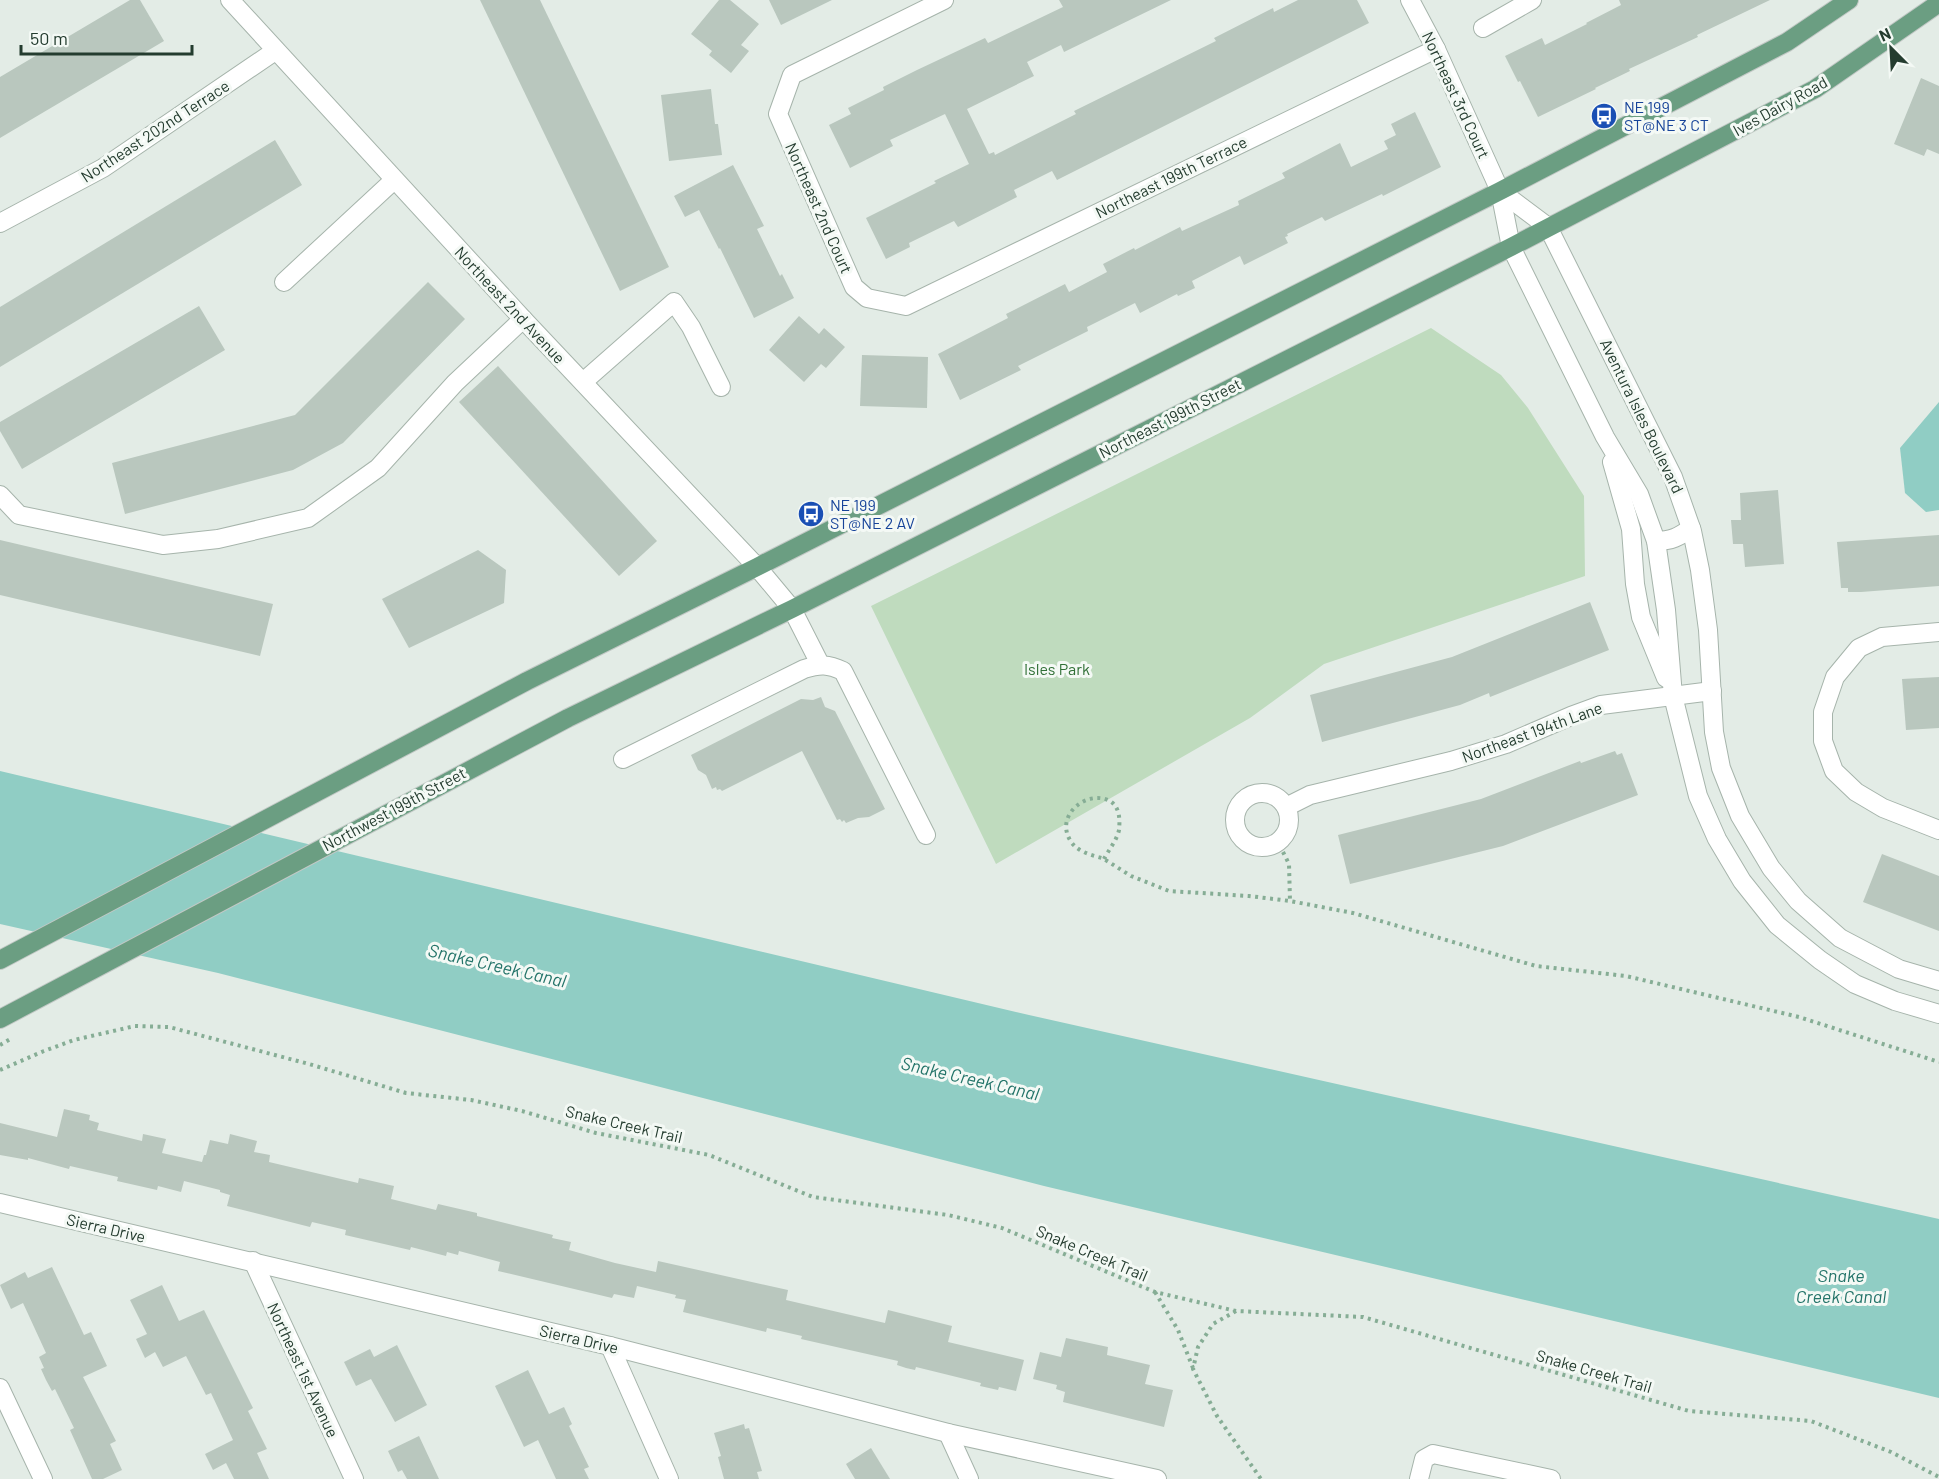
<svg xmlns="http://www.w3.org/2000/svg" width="1939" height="1479" font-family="Barlow,sans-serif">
<rect width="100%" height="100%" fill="#e3ece6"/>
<path fill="#bfdbbe" d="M1431,328l70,47 27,33 56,88 1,80 -261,88 -74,54 -254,146 -125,-258z"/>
<g fill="#90cdc4">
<path d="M1939,402v108l-13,2 -21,-19 -5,-45z"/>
<path d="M0,771l1029,244 910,204v179l-895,-212 -826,-213 -218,-49z"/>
</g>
<g fill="#b9c7be">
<path d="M130,0h10l24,41 -164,97v-61z"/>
<path d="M480,0h60l129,267 -49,24z"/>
<path d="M719,0h11l29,24 -18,21 8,6 -18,22 -22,-18 3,-4 -21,-17z"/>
<path d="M769,0h63l-51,25z"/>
<path d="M1059,0h112l-107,52 -3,-7 -34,17 7,14 -67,33 22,45 5,-2 1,3 81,-41 -2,-3 142,-70 -2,-3 59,-30 1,4 24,-12h59l12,23 -312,157 -5,-9 -38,19 3,7 -59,30 -4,-6 -45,22 1,4 -24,12 -20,-41 70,-35 -2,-2 35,-17 -24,-50 -55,26 3,6 -43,22 -21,-43 22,-11 -3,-6 36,-18 -1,-3 34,-17 68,-32 3,5 75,-36z"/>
<path d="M1619,0h151l-73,35 1,2 -69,32 1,2 -35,17 1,1 -58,28 -18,-36 -2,1 -13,-26 37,-18 3,7 42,-21 -1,-1 35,-18z"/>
<path d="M1921,78l18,8v68l-12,-5 -3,7 -30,-12z"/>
<path d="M711,89l4,35h3l4,31 -53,6 -8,-66z"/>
<path d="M1415,112l26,55 -58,29 -1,-2 -57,27 -3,-4 -35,17 1,2 -3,1 3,6 -44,22 -4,-9 -48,25 3,7 -17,8 -1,-2 -37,19 -5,-10 -48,24 1,4 -70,35 3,4 -61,30 -22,-46 70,-36 -2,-4 59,-30 4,8 38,-20 -4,-8 31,-16 1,2 45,-23 2,4 57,-26 -1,-4 47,-23 -3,-5 58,-30 11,24 37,-18 -4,-8 12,-6 -5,-11z"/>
<path d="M275,140l27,45 -302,182v-60z"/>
<path d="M733,165l31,61 -7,3 23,47 2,-2 12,24 -40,20 -34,-70 -1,1 -20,-39 -14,7 -11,-21z"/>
<path d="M428,282l37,37 -122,124 -50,27 -168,44 -13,-51 183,-48z"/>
<path d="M199,306l26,44 -203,119 -22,-38v-9z"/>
<path d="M799,316l20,18 5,-6 21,19 -19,21 -5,-4 -17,18 -35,-32z"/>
<path d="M862,355l66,2 -1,51 -67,-2z"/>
<path d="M498,366l159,175 -38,35 -160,-174z"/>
<path d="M1778,490l6,74 -39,3 -2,-23h-10l-2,-24h10l-1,-27z"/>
<path d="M1939,535v51l-78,6h-13v-4h-7l-4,-46z"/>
<path d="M0,540l273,64 -13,52 -260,-61z"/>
<path d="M478,550l28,20 -2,33 -95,45 -27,-49z"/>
<path d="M1590,602l19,48 -119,47 -1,-4 -29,12 -138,37 -12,-47 142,-38z"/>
<path d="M1939,677v51l-33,2 -4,-51z"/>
<path d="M821,697l4,10 10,4 50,98 -16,8 -11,1 -12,5 -2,-3 -2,2 -2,-3 -3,1 -35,-69 -80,40 -2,-2 -3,1 -1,-3 -4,2 -6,-14 -8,-5 -7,-15 110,-56 12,1z"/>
<path d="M1615,751l2,4 5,-2 16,42 -135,51 -153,38 -12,-49 143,-36 99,-38 1,2z"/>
<path d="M1882,854l57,22v55l-76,-29z"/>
<path d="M64,1109l26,6 -1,5 10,3 -2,7 45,11 1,-7 23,5 -4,14 40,9 2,-7h2l4,-15 18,4 2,-10 27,7 -3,11 16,3 -1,7 89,21 1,-5 35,8 -3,13 45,11 2,-6 39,9v3l76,19 -1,3 19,4 -2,8 46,13 41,9 2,-11 130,29 -2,10 99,23 3,-13 64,16 -4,16 76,18 -8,31 -17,-4 -1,3 -18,-4 1,-3 -65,-16 -1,3 -9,-2 -9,-3 1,-4 -97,-22 1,-3 -35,-8 -1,4 -83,-20 3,-12 -11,-2 1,-3 -39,-9 -3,12 -20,-4 -2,4 -114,-27 2,-9 -41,-11 -1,4 -11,-3 -1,4 -35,-9 -1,3 -65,-15 1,-5 -34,-8 -2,5 -83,-21 3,-11 -10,-3v-2l-36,-9 -3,11 -23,-6 -1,4 -40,-9 1,-4 -48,-11 -1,3 -41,-11v2l-28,-5v-32l57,14z"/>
<path d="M52,1267l32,68 7,-3 16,34 -24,11 33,64 -6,3 12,26 -19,9h-11l-22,-49 4,-2 -19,-39 -3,2 -6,-11 -5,-11 3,-1 -5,-11 7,-4 -23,-50 -12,6 -11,-24 25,-13 3,6z"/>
<path d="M162,1285l17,36 25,-11 49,98 -5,3 19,38 -10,4 12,26h-35l-8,-16 -13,7 -8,-16 28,-14 -22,-47 -5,2 -20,-39 -23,11 -8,-15 -10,6 -9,-19 11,-5 -17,-34z"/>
<path d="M1066,1338l42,9 -1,8 43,10 -5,19 28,6 -9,37 -101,-25 2,-10 -9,-3 1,-4 -24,-6 7,-27 21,5z"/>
<path d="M397,1345l30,60 -32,17 -24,-43 -15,7 -12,-24 26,-13 4,8z"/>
<path d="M528,1370l21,44 15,-7 8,17 -3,2 20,41 -5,2 5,10h-33l-18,-39 -14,7 -29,-61z"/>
<path d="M744,1424l1,5 4,-1 13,43 -5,1 2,7h-35l-6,-22 3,-1 -7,-23z"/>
<path d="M419,1436l20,43h-32l-5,-9 -4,2 -10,-21z"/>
<path d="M871,1448l19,31h-35l-9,-15z"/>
</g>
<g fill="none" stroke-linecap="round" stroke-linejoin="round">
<defs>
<g id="minor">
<path d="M230,0l293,319 234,248 35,42 28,55"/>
<path d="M944,0l-152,75 -14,39 76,173 13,11 39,8 530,-257"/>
<path d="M1410,0l26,49 64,142 11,56 94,190 34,57 17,47 10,69 7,86 25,100 19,43 25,42 35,44 43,35 35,24 40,17 44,13"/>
<path d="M1483,28l49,-28"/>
<path d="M1500,191l48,36 125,250 19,54 8,39 8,60 6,102 7,36 19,48 31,52 27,33 42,37 59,31 40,12"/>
<path d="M0,223l103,-55 172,-117"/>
<path d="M284,282l110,-102"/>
<path d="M583,382l91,-80 17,25 30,60"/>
<path d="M1612,462l19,67 4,55 6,33 25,61"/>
<path d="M0,495l19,20 144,30 55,-6 90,-21 70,-50 77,-85 68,-64"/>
<path d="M1656,541c15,0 23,-4 35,-13"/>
<path d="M1939,632l-57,5 -23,11 -24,29 -12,35v29l11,30 22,21 27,16 56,22"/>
<path d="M623,759l181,-90c16,-5 24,-5 39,2l83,164"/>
<circle cx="1262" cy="820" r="27"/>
<path d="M1286,807l24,-12 141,-34 55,-17 65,-28 30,-11 111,-14"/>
<path d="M0,1203l610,143 338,87 209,46"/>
<path d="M253,1261l101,218"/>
<path d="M610,1346l59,133"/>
<path d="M0,1388l43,91"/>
<path d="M948,1433l21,46"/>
<path d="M1419,1479l5,-20 9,-5 118,25"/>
</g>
<g id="major">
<path d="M0,960l527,-279 230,-114 743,-376 287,-149 62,-42"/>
<path d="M0,1019l568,-301 224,-109 719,-362 304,-158 124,-86"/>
</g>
</defs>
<use href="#minor" stroke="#a6b4ab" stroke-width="20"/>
<use href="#major" stroke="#c2c8c5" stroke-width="20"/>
<g stroke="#86ad95" stroke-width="4" stroke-dasharray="3 4.5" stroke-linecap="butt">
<path d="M1283,852l6,12 1,37"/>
<path d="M1104,859c4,-8 13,-19 15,-29 1,-10 1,-23 -9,-29 -23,-12 -55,14 -40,39 6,11 20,15 32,18l2,1 27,17 38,15 80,5 41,5 63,12 183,53 90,10 173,41 140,45"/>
<path d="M0,1045l12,-7"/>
<path d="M0,1070l44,-19 30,-11 61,-14 34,1 140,37 97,29 65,7 51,11 74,22 113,22 104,42 135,18 54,13 153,64 81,19 127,6 326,94 122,10 80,31 48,25"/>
<path d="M1155,1292l23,38 15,38"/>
<path d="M1236,1311l-23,13 -15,23 -5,22 24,47 44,63"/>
</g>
<use href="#minor" stroke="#fff" stroke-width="18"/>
<use href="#major" stroke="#6b9e82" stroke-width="18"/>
</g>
<defs>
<symbol id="bus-disc" viewBox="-11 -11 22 22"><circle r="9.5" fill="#1a4fb4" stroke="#f4f9f5"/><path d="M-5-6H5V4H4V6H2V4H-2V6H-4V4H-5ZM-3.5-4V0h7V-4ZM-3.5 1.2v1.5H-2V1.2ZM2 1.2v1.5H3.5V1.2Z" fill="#fff"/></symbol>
</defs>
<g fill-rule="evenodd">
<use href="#bus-disc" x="1589" y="101" width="30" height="30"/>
<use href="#bus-disc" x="796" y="499" width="30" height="30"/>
</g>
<g text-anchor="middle" stroke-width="6" stroke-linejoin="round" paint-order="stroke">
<g font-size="16" fill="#243c2f" stroke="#f4f9f5">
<text transform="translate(1456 95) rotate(65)" y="6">Northeast 3rd Court</text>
<text transform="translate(1780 106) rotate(-29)" y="6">Ives Dairy Road</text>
<text transform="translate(155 131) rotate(-33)" y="6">Northeast 202nd Terrace</text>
<text transform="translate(1171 177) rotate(-26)" y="6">Northeast 199th Terrace</text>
<text transform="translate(819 208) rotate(66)" y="6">Northeast 2nd Court</text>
<text transform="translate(510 305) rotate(47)" y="6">Northeast 2nd Avenue</text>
<text transform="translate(1642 416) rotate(64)" y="6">Aventura Isles Boulevard</text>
<text transform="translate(1170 418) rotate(-27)" y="6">Northeast 199th Street</text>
<text transform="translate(1532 732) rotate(-20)" y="6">Northeast 194th Lane</text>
<text transform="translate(394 809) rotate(-28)" y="6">Northwest 199th Street</text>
<text transform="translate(624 1124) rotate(13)" y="6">Snake Creek Trail</text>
<text transform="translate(106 1228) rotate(13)" y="6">Sierra Drive</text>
<text transform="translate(1092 1253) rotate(23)" y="6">Snake Creek Trail</text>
<text transform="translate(579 1339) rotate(13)" y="6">Sierra Drive</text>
<text transform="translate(303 1370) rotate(65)" y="6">Northeast 1st Avenue</text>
<text transform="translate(1594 1371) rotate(16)" y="6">Snake Creek Trail</text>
</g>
<g font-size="16" fill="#164399" stroke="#f4f9f5" text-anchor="start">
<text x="1624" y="113">NE 199<tspan x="1624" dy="18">ST@NE 3 CT</tspan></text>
<text x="830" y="511">NE 199<tspan x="830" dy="18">ST@NE 2 AV</tspan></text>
</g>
<g font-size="16" fill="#317037" stroke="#f4f9f5">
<text x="1057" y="675">Isles Park</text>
</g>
<g font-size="18" font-style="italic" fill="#237469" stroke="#f4f9f5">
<text transform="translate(497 966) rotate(13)" y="6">Snake Creek Canal</text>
<text transform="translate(970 1079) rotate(13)" y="6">Snake Creek Canal</text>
<text x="1841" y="1282">Snake<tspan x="1841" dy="21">Creek Canal</tspan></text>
</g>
</g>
<g transform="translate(1891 48) rotate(336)" stroke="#f4f9f5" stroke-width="4.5" paint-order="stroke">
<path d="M0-4.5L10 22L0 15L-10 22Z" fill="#243c2f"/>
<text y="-9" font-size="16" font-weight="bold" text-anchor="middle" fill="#243c2f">N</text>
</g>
<path d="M21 45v9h171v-9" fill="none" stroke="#243c2f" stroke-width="3"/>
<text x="30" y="45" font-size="18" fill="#243c2f" stroke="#f4f9f5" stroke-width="4.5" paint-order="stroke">50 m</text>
</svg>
